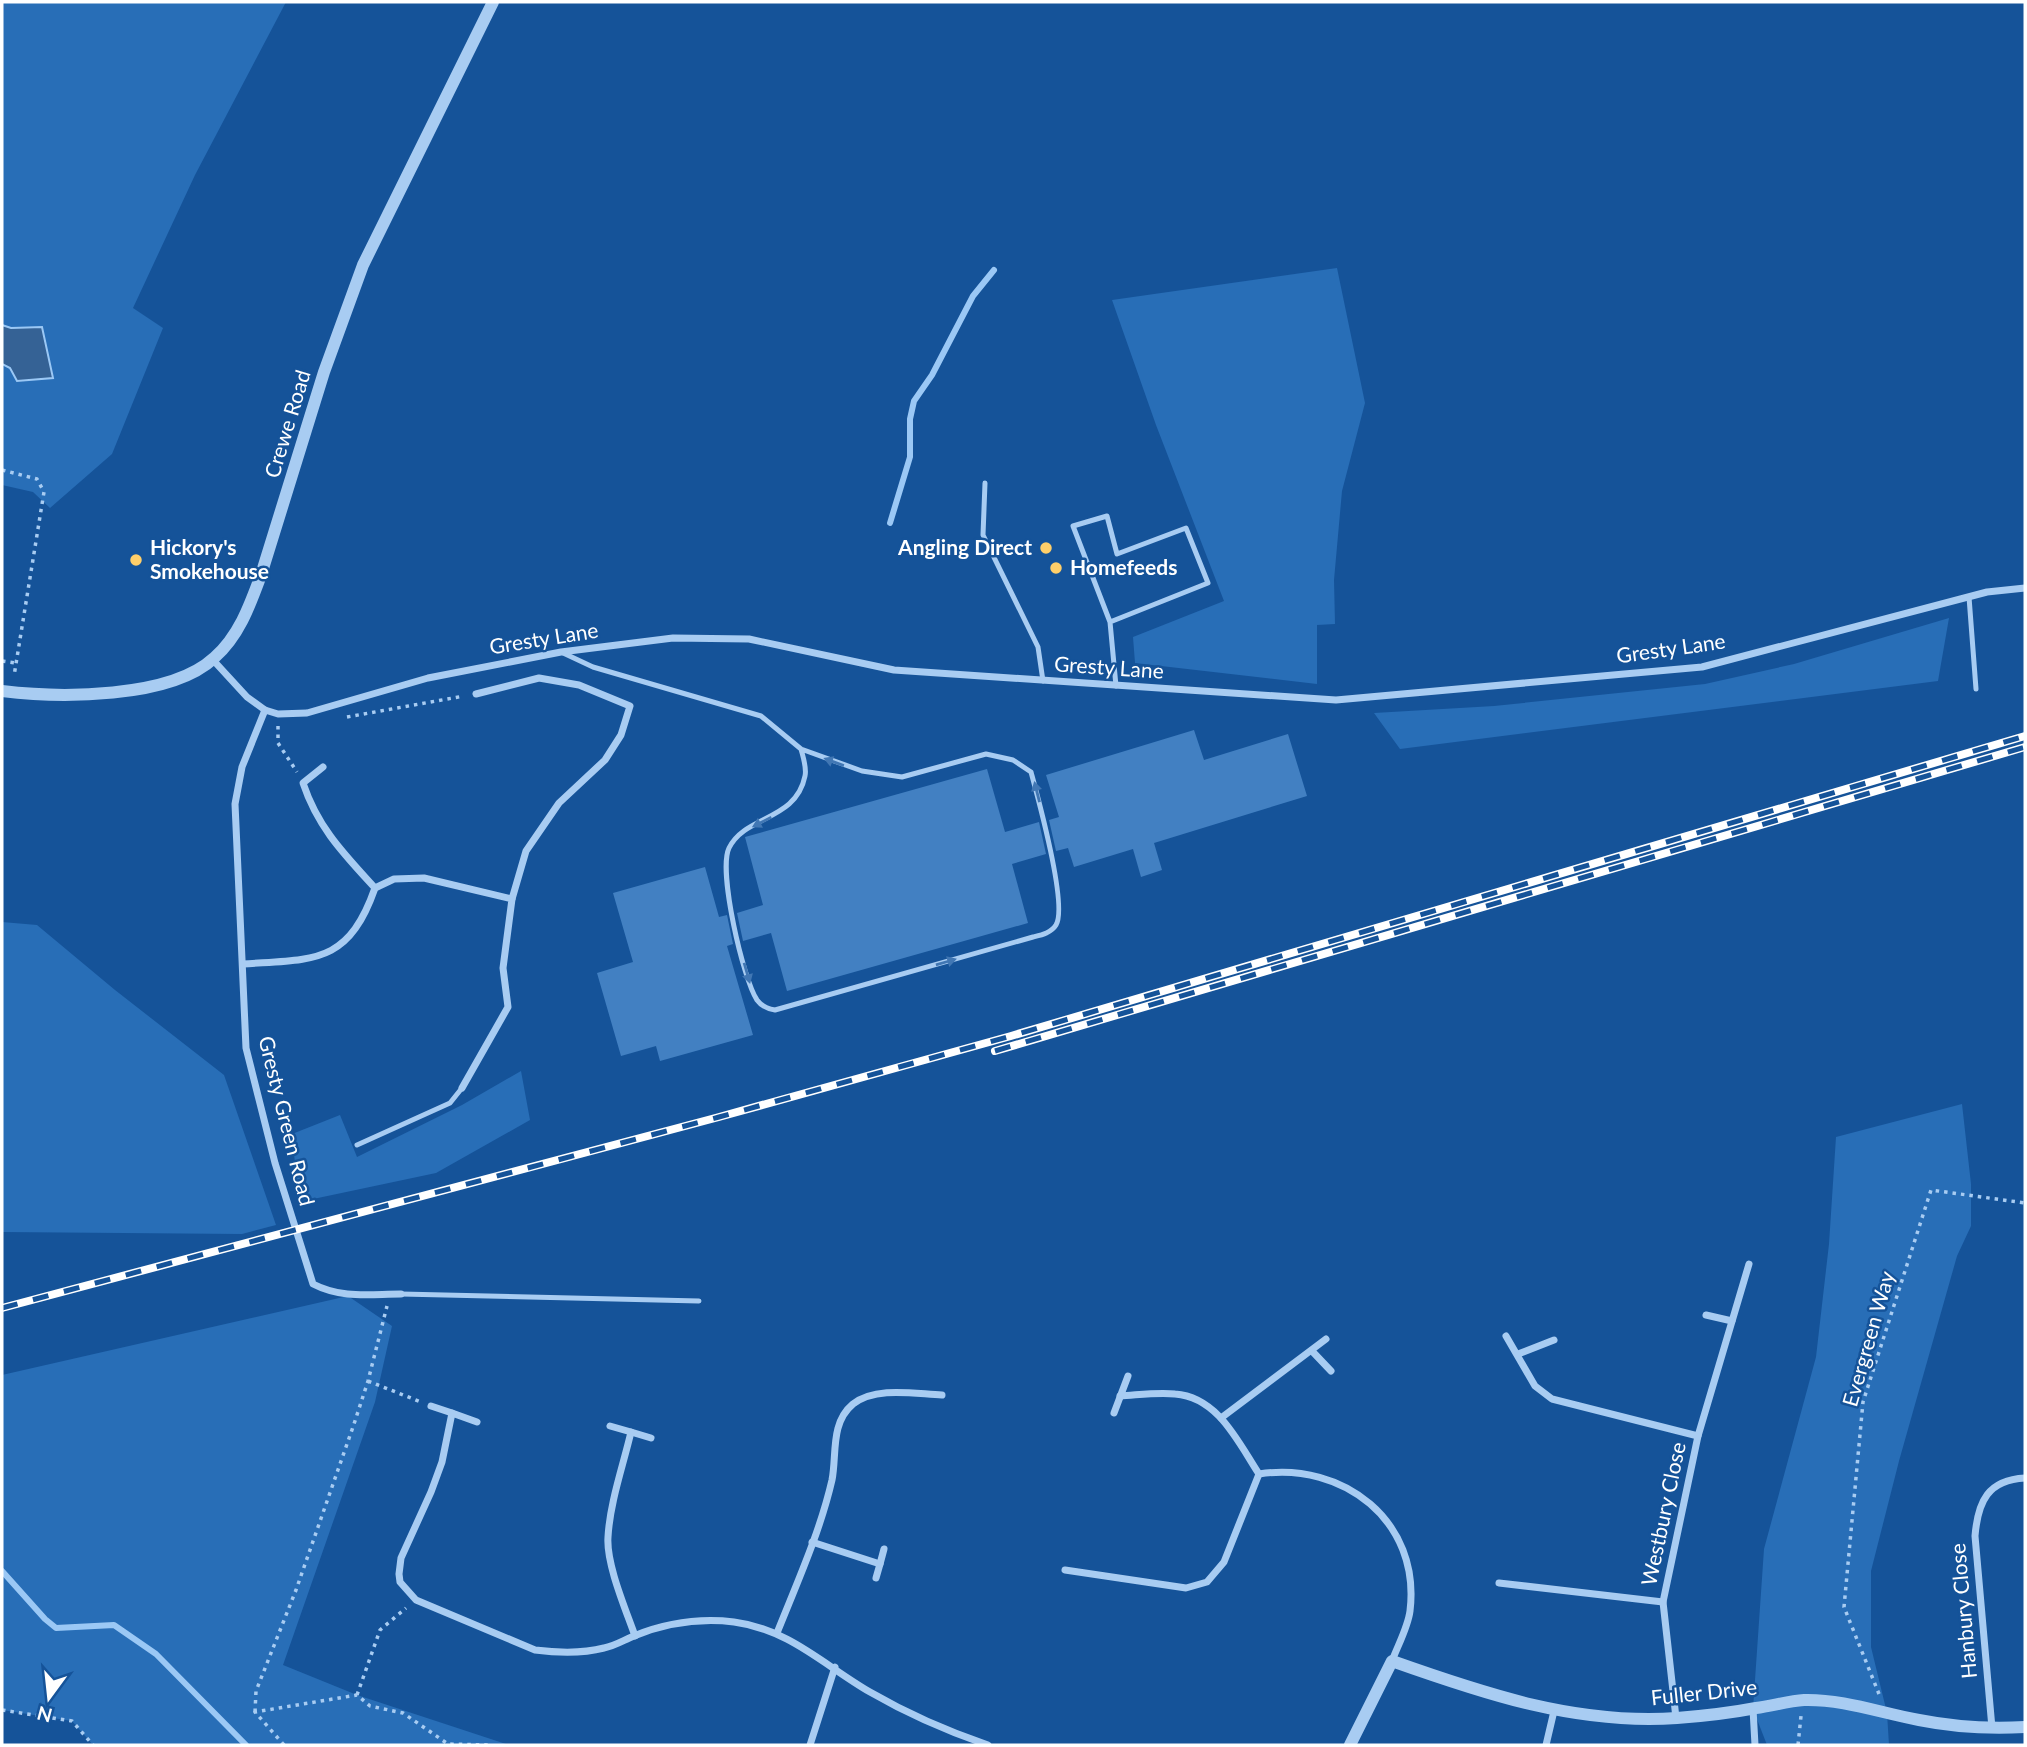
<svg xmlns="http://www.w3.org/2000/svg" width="2027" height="1747" font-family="Lato,sans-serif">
<rect width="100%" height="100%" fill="#155399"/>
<g fill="#286eb7">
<path d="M2,2h284l-91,173 -62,133 30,20 -51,126 -62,54 -17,-16 -31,-7v-121l8,4 8,13 35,-3 -11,-51 -31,1 -9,-3z"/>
<path d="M1337,268l28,135 -23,88 -8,89 1,44 -18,1v59l-182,-21 -2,-26 91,-36 -68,-176 -44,-125z"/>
<path d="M1949,618l-11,63 -538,68 -26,-36 120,-7 211,-22 89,-20z"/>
<path d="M2,922l35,3 78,65 109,85 52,150 -34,9 -240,-2z"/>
<path d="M521,1071l9,49 -94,53 -137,29 -7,-68 48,-19 17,42 105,-52z"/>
<path d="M1962,1104l9,80v42l-14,30 -58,205 -28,110v76l16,66 2,32h-122l-14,-36 11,-160 52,-192 13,-113 7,-107z"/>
<path d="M348,1296l44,30 -17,76 -92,263 74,30 152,50h-416l-21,-24 -70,-11v-335z"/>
</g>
<path fill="#356295" stroke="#9bc8f5" stroke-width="2" d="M2,325l9,3 31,-1 11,51 -36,3 -7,-13 -8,-4z"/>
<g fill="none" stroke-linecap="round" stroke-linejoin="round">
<g stroke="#9bc8f5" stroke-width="6">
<path d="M890,523l20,-66v-38l4,-18 18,-26 41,-79 21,-26"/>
<path d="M2,1571l43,48 11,9 58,-3 42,29 90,91"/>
</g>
</g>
<g fill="#4280c2">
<path d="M1194,730l10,30 84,-26 19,62 -153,47 8,27 -21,7 -8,-28 -59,18 -6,-19 -12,3 -7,-31 10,-3 -13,-42z"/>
<path d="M987,769l18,63 34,-10 7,32 -34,10 16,59 -241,68 -16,-58 -28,8 -6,-28 26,-8 -18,-68z"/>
<path d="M705,867l14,50 8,-2 6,29 -6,2 26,89 -93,26 -4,-15 -35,10 -24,-83 36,-11 -20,-69z"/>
</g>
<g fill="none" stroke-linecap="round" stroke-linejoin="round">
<g stroke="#a8ccf2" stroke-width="3.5" stroke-dasharray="3.5 5" stroke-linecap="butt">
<path d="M2,470l35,9 7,13 -30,184"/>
<path d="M2,661l14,2"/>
<path d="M347,717l117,-21"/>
<path d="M278,726v17l19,29"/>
<path d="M368,1381l53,21"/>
<path d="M1879,1694l-35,-87 19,-205 68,-212 94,13"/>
<path d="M357,1695l23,-65 26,-22"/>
<path d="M2,1710l70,11 21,24"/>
<path d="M255,1712l1,-21 40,-101 58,-166 14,-43 19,-75"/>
<path d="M284,1745l-29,-33 102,-17 13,11 33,7 45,31 44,1"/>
<path d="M1798,1745l3,-29"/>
</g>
<g stroke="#a8ccf2" stroke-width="5">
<path d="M985,483l-2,52 55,112 5,34"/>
<path d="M1969,597l7,92"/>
<path d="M1110,622l98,-39 -22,-55 -69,26 -10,-38 -34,10 37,96 6,64"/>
<path d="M561,652l32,15 168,49 40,33 61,22 40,6 84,-23 27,6 18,12c7,26 37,133 25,153 -5,8 -15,10 -23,12l-258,73c-7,-1 -13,-3 -18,-10 -14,-21 -39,-129 -28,-152 16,-33 67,-27 76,-72 2,-8 -2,-19 -4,-27"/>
<path d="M357,1145l93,-42 12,-15"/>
<path d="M401,1294l298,7"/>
</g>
<g stroke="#a8ccf2" stroke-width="7">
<path d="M213,660l34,37 18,13 13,4 29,-1 121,-35 133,-26 112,-14 76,1 145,31 442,30 366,-33 285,-75 38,-4"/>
<path d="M476,694l63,-16 40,7 51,21 -9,29 -16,25 -46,43 -33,48 -14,48"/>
<path d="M265,710l-23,57 -7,37 11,244 29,115 38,121c29,15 57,10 88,10"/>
<path d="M323,767l-20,16c15,45 41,71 72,105"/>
<path d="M243,964c71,-5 105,1 132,-76l19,-9 30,-1 88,21 -9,69 5,39 -46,81"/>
<path d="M1706,1315l26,6"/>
<path d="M1506,1336l29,50 17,13 146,37"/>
<path d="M1312,1351l19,20"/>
<path d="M1518,1354l36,-14"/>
<path d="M1120,1396c18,-1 38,-4 55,-2 43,3 63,48 84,80 84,-13 162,47 151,137 -2,16 -12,34 -18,50"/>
<path d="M431,1406l21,7"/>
<path d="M1114,1413l14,-37"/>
<path d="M1221,1418l105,-79"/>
<path d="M477,1422l-25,-9 -10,49 -11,30 -30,66 -2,16 1,8 16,18 119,50c24,3 46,4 69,-2 11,-2 20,-8 30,-12 32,-13 66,-18 100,-14 55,7 91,44 136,70 38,22 77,39 118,53"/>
<path d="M610,1426l21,6c-8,34 -21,70 -23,105 -2,27 18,73 27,99"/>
<path d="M631,1432l20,6"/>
<path d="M812,1542l68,22 -4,14"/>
<path d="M880,1564l4,-15"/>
<path d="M1065,1570l121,18 21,-6 17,-20 35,-88"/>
<path d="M1499,1583l164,19"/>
<path d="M777,1633c20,-50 43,-101 55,-153 5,-25 -2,-57 21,-76 23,-18 62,-10 89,-9"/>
<path d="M1753,1709l2,36"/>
<path d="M1676,1718l-13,-116 35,-166 51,-172"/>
<path d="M1992,1728l-17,-192c3,-35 13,-56 50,-58"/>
<path d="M810,1745l25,-78"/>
<path d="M1546,1745l8,-34"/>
</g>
<g stroke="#a8ccf2" stroke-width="12">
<path d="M2,691c57,7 168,8 212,-33 25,-22 36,-53 47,-83l63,-203 39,-107 130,-263"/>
<path d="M1350,1745l42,-84c93,33 185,64 285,57 26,-2 53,-5 79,-10 16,-2 32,-7 48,-8 39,-1 77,13 115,20 35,7 71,9 106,7"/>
</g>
<defs>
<g id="rail">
<path d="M995,1051l1030,-304"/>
<path d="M2,1308l717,-191 292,-81 1014,-300"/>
</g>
</defs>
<use href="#rail" stroke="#fff" stroke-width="8"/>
<use href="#rail" stroke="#155399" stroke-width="5" stroke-dasharray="16" stroke-linecap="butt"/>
</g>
<defs><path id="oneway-solid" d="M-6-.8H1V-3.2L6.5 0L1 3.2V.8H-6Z" transform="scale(1.75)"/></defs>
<g fill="#4177b4">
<use href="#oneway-solid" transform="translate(834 762) rotate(-160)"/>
<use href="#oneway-solid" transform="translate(1037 792) rotate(-104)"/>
<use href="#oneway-solid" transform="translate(762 822) rotate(153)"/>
<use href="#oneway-solid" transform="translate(946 962) rotate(-16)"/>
<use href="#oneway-solid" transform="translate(747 973) rotate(74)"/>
</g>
<g fill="#ffcf6a" stroke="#155399" stroke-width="2.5">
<circle cx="1046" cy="548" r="7"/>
<circle cx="136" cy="560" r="7"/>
<circle cx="1056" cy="568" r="7"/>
</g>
<g text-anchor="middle" stroke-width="5" stroke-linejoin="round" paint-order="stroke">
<g font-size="21" fill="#fff" stroke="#155399">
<text transform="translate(288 424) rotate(-73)" y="7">Crewe Road</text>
<text transform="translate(544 639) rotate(-9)" y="7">Gresty Lane</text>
<text transform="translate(1671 649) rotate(-8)" y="7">Gresty Lane</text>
<text transform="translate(1109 668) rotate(4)" y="7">Gresty Lane</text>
<text transform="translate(286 1121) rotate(76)" y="7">Gresty Green Road</text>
<text transform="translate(1869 1339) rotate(-74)" y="7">Evergreen Way</text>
<text transform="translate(1664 1514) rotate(-78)" y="7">Westbury Close</text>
<text transform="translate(1964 1611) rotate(-95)" y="7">Hanbury Close</text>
<text transform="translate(1704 1693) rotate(-6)" y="7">Fuller Drive</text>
</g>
<g font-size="21" font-weight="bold" fill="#fff" stroke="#155399" text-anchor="start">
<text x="150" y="555">Hickory's<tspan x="150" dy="24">Smokehouse</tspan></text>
<text x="1032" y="555" text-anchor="end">Angling Direct</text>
<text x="1070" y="575">Homefeeds</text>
</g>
</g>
<rect width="2027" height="1747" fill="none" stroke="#ffffff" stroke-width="7"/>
<g transform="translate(49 1698) rotate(195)" stroke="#155399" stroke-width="5" paint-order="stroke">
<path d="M0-5L12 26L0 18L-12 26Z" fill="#ffffff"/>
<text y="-10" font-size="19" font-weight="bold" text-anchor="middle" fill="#ffffff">N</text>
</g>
</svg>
